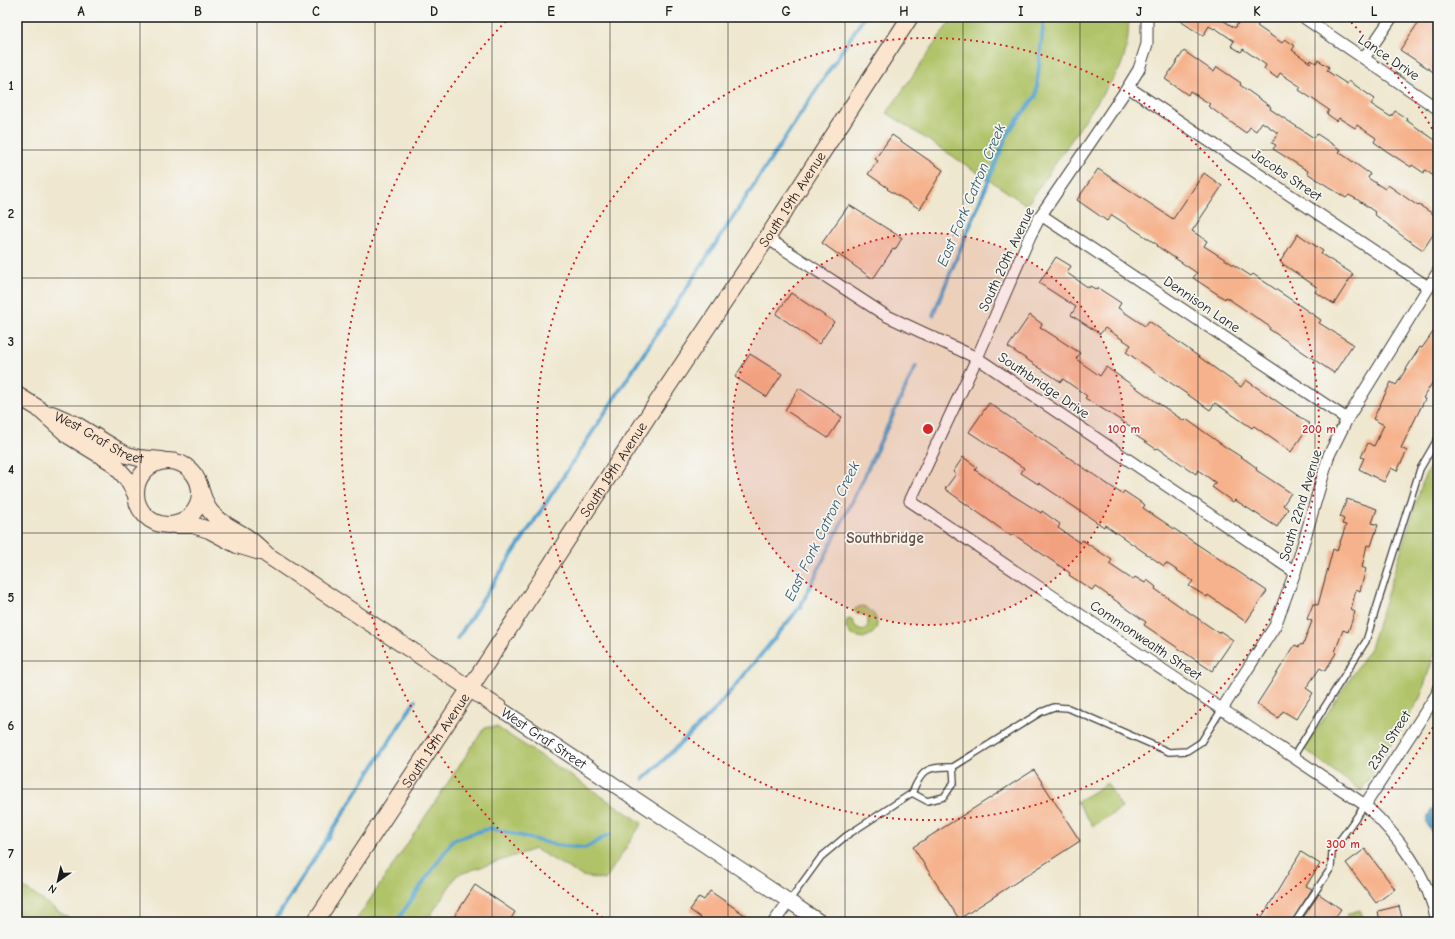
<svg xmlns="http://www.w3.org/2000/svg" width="1455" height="939" font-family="'Comic Neue',sans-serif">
<rect width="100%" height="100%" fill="#f6f6f2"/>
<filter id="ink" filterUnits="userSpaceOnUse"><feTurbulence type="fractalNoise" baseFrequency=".025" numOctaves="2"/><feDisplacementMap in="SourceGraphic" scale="8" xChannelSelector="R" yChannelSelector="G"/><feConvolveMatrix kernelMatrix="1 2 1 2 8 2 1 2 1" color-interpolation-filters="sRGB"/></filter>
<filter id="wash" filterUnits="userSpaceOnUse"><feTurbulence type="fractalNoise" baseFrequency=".012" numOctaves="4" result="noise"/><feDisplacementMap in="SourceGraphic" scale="16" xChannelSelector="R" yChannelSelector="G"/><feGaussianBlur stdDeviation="0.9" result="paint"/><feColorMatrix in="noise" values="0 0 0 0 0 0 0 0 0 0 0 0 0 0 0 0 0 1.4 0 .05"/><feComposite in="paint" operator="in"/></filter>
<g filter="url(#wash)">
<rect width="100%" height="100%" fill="#efe7cf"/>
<g fill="#b0c367" stroke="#667042">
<path d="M953,17h176c-1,21 -1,33 -10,53l-92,135 -140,-92z"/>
<path d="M1438,453v190l-18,55 -59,93 -57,-42 66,-101 55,-173z"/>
<path d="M863,606c11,4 20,18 9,28 -3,2 -7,3 -9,4l-12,-3 -5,-7 1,-8 2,-1 3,1c5,14 20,12 15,-3l-3,-2 -7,-1 -3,-4 4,-3z"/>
<path d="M485,727h12l145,96 -37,57 -23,-4 -47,-27 -78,26 -31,47h-71z"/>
<path d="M1107,783l15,25 -29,18 -16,-24z"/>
<path d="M17,883l57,39h-57z"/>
<path d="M1360,910l5,12h-22l6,-9z"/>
</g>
<path fill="#52a2cd" stroke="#375f74" d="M1438,807v37l-12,-22 5,-13z"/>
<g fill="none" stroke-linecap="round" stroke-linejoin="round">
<g stroke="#52a2cd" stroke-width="4">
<path d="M933,315l76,-184 27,-35 8,-79"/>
<path d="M457,639l407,-622"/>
<path d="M644,779l68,-66 53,-63 35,-43 60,-122 56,-119"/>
<path d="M274,922l141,-221"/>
<path d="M396,922l57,-82 37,-12 66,17 29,3 25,-14"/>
</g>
</g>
<g id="blocks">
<g fill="#f6b28c">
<path d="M1174,17h48l-1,2 14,9 7,-11h12l6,5 -3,4 25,17 3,-4 10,7 -3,4 18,13 1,-3 5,3 2,-3 11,7 -2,4 20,13 2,-3 26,18 -4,5 20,13 4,-6 12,8 -1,1 32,22v37l-13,-9 -1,3 -12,-8 -1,2 -26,-17 -11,-8 2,-4 -19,-13 -2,3 -16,-10 -2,3 -10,-7 2,-4 -30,-20 2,-3 -21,-14 -3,5 -13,-9 2,-4 -23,-16 -2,3 -10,-6 3,-5 -19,-13 -1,1 -5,-3 -6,10z"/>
<path d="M1422,17h16v58l-38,-25z"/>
<path d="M1184,51l30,21 3,-5 24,16 -1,2 31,22 -1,2 44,29 3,-4 24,16 -2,2 31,22 -2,4 17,11 3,-4 30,21 1,-1 19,12v10l-15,23 -22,-15 -27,-21 1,-2 -17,-12 -9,-5 -3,3 -39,-25 1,-2 -35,-22 3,-4 -4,-2 6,-10 -16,-11 -6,9 -6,-4 -4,6 -38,-27 2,-2 -20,-13 -2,4 -23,-16z"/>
<path d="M892,135l51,35 -17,28h1l-7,11 -33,-20 1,-1 -20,-14 10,-13 -3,-2z"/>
<path d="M1098,169l75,50 31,-46 18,13 -30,45 15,10 -3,5 47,30 2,-2 68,46 -2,3 34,21 -19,29 -65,-44 1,-2 -44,-30 -1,2 -32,-21 4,-5 -40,-27 1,-1 -46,-30 -5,6 -30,-21z"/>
<path d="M849,205l53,33 -7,12 -2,-1 -20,30 -51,-36z"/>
<path d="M1298,234l25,17 -2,3 32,20 -19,30 -19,-12 3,-4 -38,-26z"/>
<path d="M1056,257l15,9 -4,7 22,15 1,-2 7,4 1,-2 23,15 -3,5 27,18 4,-5 92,66 5,-7 64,44 -19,28 -37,-26 -2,2 -37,-25 -5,7 -84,-58 5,-7 -26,-17 -5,6 -29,-19 5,-8 -37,-24z"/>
<path d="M791,293l43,29 -15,22 -43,-30z"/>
<path d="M1030,315l12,9 -2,3 40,26 -4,6 24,17 6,-9 78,54 2,-2 38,27 22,14 11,8 -1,2 35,23 -8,12 5,4 -11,18 -42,-27 -2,2 -21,-15 4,-4 -18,-13 -2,4 -38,-26 -2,1 -21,-14 3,-4 -53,-33 2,-2 -24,-17 -2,3 -53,-35z"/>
<path d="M1438,325v58l-4,-3 -11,18 2,1 -24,49 6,3 -10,20 -6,-3 -7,14 -25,-13 5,-11 -3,-1 7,-14 6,3 10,-21 -11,-6 18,-37 5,3 24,-38 2,1z"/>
<path d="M750,354l32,20 -15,23 -32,-20z"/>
<path d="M799,388l43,29 -14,21 -43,-28z"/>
<path d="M989,403l133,91 2,-3 21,14 -2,3 124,83 -21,31 -38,-27 -1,2 -18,-11 4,-5 -27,-18 -2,3 -59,-41 -1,2 -65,-44 -1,1 -17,-11 3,-5 -55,-36z"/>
<path d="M963,457l14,10 -2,3 26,18 40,25 1,-2 18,13 -2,4 22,15 2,-3 30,20 -3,4 24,16 2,-3 10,6 2,-3 9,7 -1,2 64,44 1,-2 13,9 -21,31 -68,-46 2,-3 -51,-36 -3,4 -23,-15 1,-2 -57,-39 -2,2 -66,-47 11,-15 -3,-2z"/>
<path d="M1347,499l30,10 -5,14 6,2 -7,21 -4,-1 -5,22 4,2 -6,22 -4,-2 -5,21 4,2 -7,20 -5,-2 -8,22 1,1 -11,18 -5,-3 -14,20 7,5 -17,26 -13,-8 -5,7 -21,-14 38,-59 4,2 2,-3 2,1 9,-24 -5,-2 6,-15 5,1 15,-56 4,2 9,-26 -4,-1 2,-5 -4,-2z"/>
<path d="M1034,770l46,71 -121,78 -46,-72z"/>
<path d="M1365,849l30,40 -19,14 -30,-40z"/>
<path d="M1301,852l19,12 -14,22 6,3 -21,33h-32z"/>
<path d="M475,885l40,27 -6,10h-47l-8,-5z"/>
<path d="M710,891l45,31h-57l3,-4 -11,-8 9,-13 5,3z"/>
<path d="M1319,894l22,15 -9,13h-32z"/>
<path d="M1399,906l4,16h-23l-2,-11z"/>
</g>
</g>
</g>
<g filter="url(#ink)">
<use href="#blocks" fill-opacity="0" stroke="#3c3a37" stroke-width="1"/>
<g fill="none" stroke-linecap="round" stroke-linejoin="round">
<defs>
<g id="service">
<path d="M1293,757l73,-116 54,-172 18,-31"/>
<path d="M912,793c10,-24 16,-27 41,-26"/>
<path d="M789,901l32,-44 25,-21 66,-43 15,8 17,-4 10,-15 -1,-15 88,-55 13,-5 14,1 101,44 18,-1 14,-9 21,-33"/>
<path d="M1295,922l36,-54 1,-17 33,-46"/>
</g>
<g id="minor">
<path d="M1147,17v27l-8,25 -11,18 -87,128 -11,21 -53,122 -67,143 455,304c33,30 64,72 72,117"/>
<path d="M1303,17l135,92"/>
<path d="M1364,58l28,-41"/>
<path d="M1128,87l300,200"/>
<path d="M1041,215l306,204"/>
<path d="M767,238l118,77 92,43 318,214"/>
<path d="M1222,709l53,-83 20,-54 34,-117 18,-36 91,-147"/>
<path d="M1365,805l72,-111 1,-5"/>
<path d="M774,922l15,-21"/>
</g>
<g id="tertiary">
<path id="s1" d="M499,708l321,214"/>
</g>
<g id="secondary">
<path d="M17,395l21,13 31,28 44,27 14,16 8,14"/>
<path id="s2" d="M52,414l23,10 43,26 9,5 12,3 23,2"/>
<circle cx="168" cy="493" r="32"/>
<path d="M199,484c3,9 5,19 11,27 10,13 25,18 38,27 7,5 13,11 19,17l232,153"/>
<path d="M175,525h18l16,5 28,15 23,7"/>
<path id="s3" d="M315,922l167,-252 174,-266 111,-166 143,-221"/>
</g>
</defs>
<use href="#service" stroke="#3c3a37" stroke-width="8"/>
<use href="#minor" stroke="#3c3a37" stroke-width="13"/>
<use href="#tertiary" stroke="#3c3a37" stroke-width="16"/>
<use href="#secondary" stroke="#3c3a37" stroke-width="18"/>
<use href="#service" stroke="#fff" stroke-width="5.5"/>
<use href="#minor" stroke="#fff" stroke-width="11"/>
<use href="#tertiary" stroke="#fff" stroke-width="14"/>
<use href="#secondary" stroke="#fce5cf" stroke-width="16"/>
</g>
</g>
<path fill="none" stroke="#1c1c1c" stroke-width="1" stroke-opacity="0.55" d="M140,17v905M257,17v905M375,17v905M492,17v905M610,17v905M728,17v905M845,17v905M963,17v905M1080,17v905M1198,17v905M1315,17v905M17,150h1421M17,278h1421M17,406h1421M17,533h1421M17,661h1421M17,789h1421"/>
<circle cx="928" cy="429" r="196" fill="#d62828" fill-opacity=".12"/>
<g fill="none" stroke="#d62828" stroke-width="2" stroke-dasharray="2 4">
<circle cx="928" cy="429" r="196"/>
<circle cx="928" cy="429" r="391"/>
<path d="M1436 722A587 587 0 0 1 1248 921M608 921A587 587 0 0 1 509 18M1347 18A587 587 0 0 1 1436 135"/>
</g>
<g text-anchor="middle" stroke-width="3.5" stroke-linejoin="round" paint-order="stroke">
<g font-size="14" fill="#1c1c1c" stroke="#f6f6f2">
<text transform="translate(1389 57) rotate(34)" y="5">Lance Drive</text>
<text transform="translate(1287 175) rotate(34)" y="5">Jacobs Street</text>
<text dy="5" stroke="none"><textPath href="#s3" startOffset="866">South 19th Avenue</textPath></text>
<text transform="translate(1006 259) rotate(-65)" y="5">South 20th Avenue</text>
<text transform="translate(1202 304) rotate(34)" y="5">Dennison Lane</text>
<text transform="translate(1044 385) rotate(34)" y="5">Southbridge Drive</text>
<text dy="5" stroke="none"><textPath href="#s2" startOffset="53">West Graf Street</textPath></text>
<text dy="5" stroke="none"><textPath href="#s3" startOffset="542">South 19th Avenue</textPath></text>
<text transform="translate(1300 505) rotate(-73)" y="5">South 22nd Avenue</text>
<text transform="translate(1146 640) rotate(34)" y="5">Commonwealth Street</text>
<text dy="5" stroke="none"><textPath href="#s1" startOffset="54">West Graf Street</textPath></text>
<text transform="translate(1389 740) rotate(-57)" y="5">23rd Street</text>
<text dy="5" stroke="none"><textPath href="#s3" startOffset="218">South 19th Avenue</textPath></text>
</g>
<g font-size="15" font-style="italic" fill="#34586c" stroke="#f6f6f2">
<text transform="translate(971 195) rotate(-67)" y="5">East Fork Catron Creek</text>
<text transform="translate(822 531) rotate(-64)" y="5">East Fork Catron Creek</text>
</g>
<g font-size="15" font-weight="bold" fill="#685043" stroke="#f6f6f2">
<text x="885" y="543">Southbridge</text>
</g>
</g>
<circle cx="928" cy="429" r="6" fill="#d62828" stroke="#f6f6f2" stroke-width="2"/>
<g font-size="12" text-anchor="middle" font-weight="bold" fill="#d62828" stroke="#f6f6f2" stroke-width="3.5" stroke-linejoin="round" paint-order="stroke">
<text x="1124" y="433">100 m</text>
<text x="1319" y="433">200 m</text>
<text x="1343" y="848">300 m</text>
</g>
<rect width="1455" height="939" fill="none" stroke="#f6f6f2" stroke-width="44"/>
<g transform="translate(58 881) rotate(214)" stroke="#f6f6f2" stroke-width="3" paint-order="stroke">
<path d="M0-3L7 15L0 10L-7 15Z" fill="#1c1c1c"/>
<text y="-6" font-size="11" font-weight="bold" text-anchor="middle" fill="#1c1c1c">N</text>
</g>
<rect x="22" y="22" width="1411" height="895" fill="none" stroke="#1c1c1c" stroke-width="1.5"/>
<g font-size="13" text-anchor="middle" font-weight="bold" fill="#1c1c1c">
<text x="81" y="16">A</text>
<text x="198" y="16">B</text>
<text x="316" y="16">C</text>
<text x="434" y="16">D</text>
<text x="551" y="16">E</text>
<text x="669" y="16">F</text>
<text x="786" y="16">G</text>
<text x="904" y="16">H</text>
<text x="1021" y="16">I</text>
<text x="1139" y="16">J</text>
<text x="1257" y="16">K</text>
<text x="1374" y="16">L</text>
<text x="11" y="90">1</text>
<text x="11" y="218">2</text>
<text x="11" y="346">3</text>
<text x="11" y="474">4</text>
<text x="11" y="602">5</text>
<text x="11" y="730">6</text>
<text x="11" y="858">7</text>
</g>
</svg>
